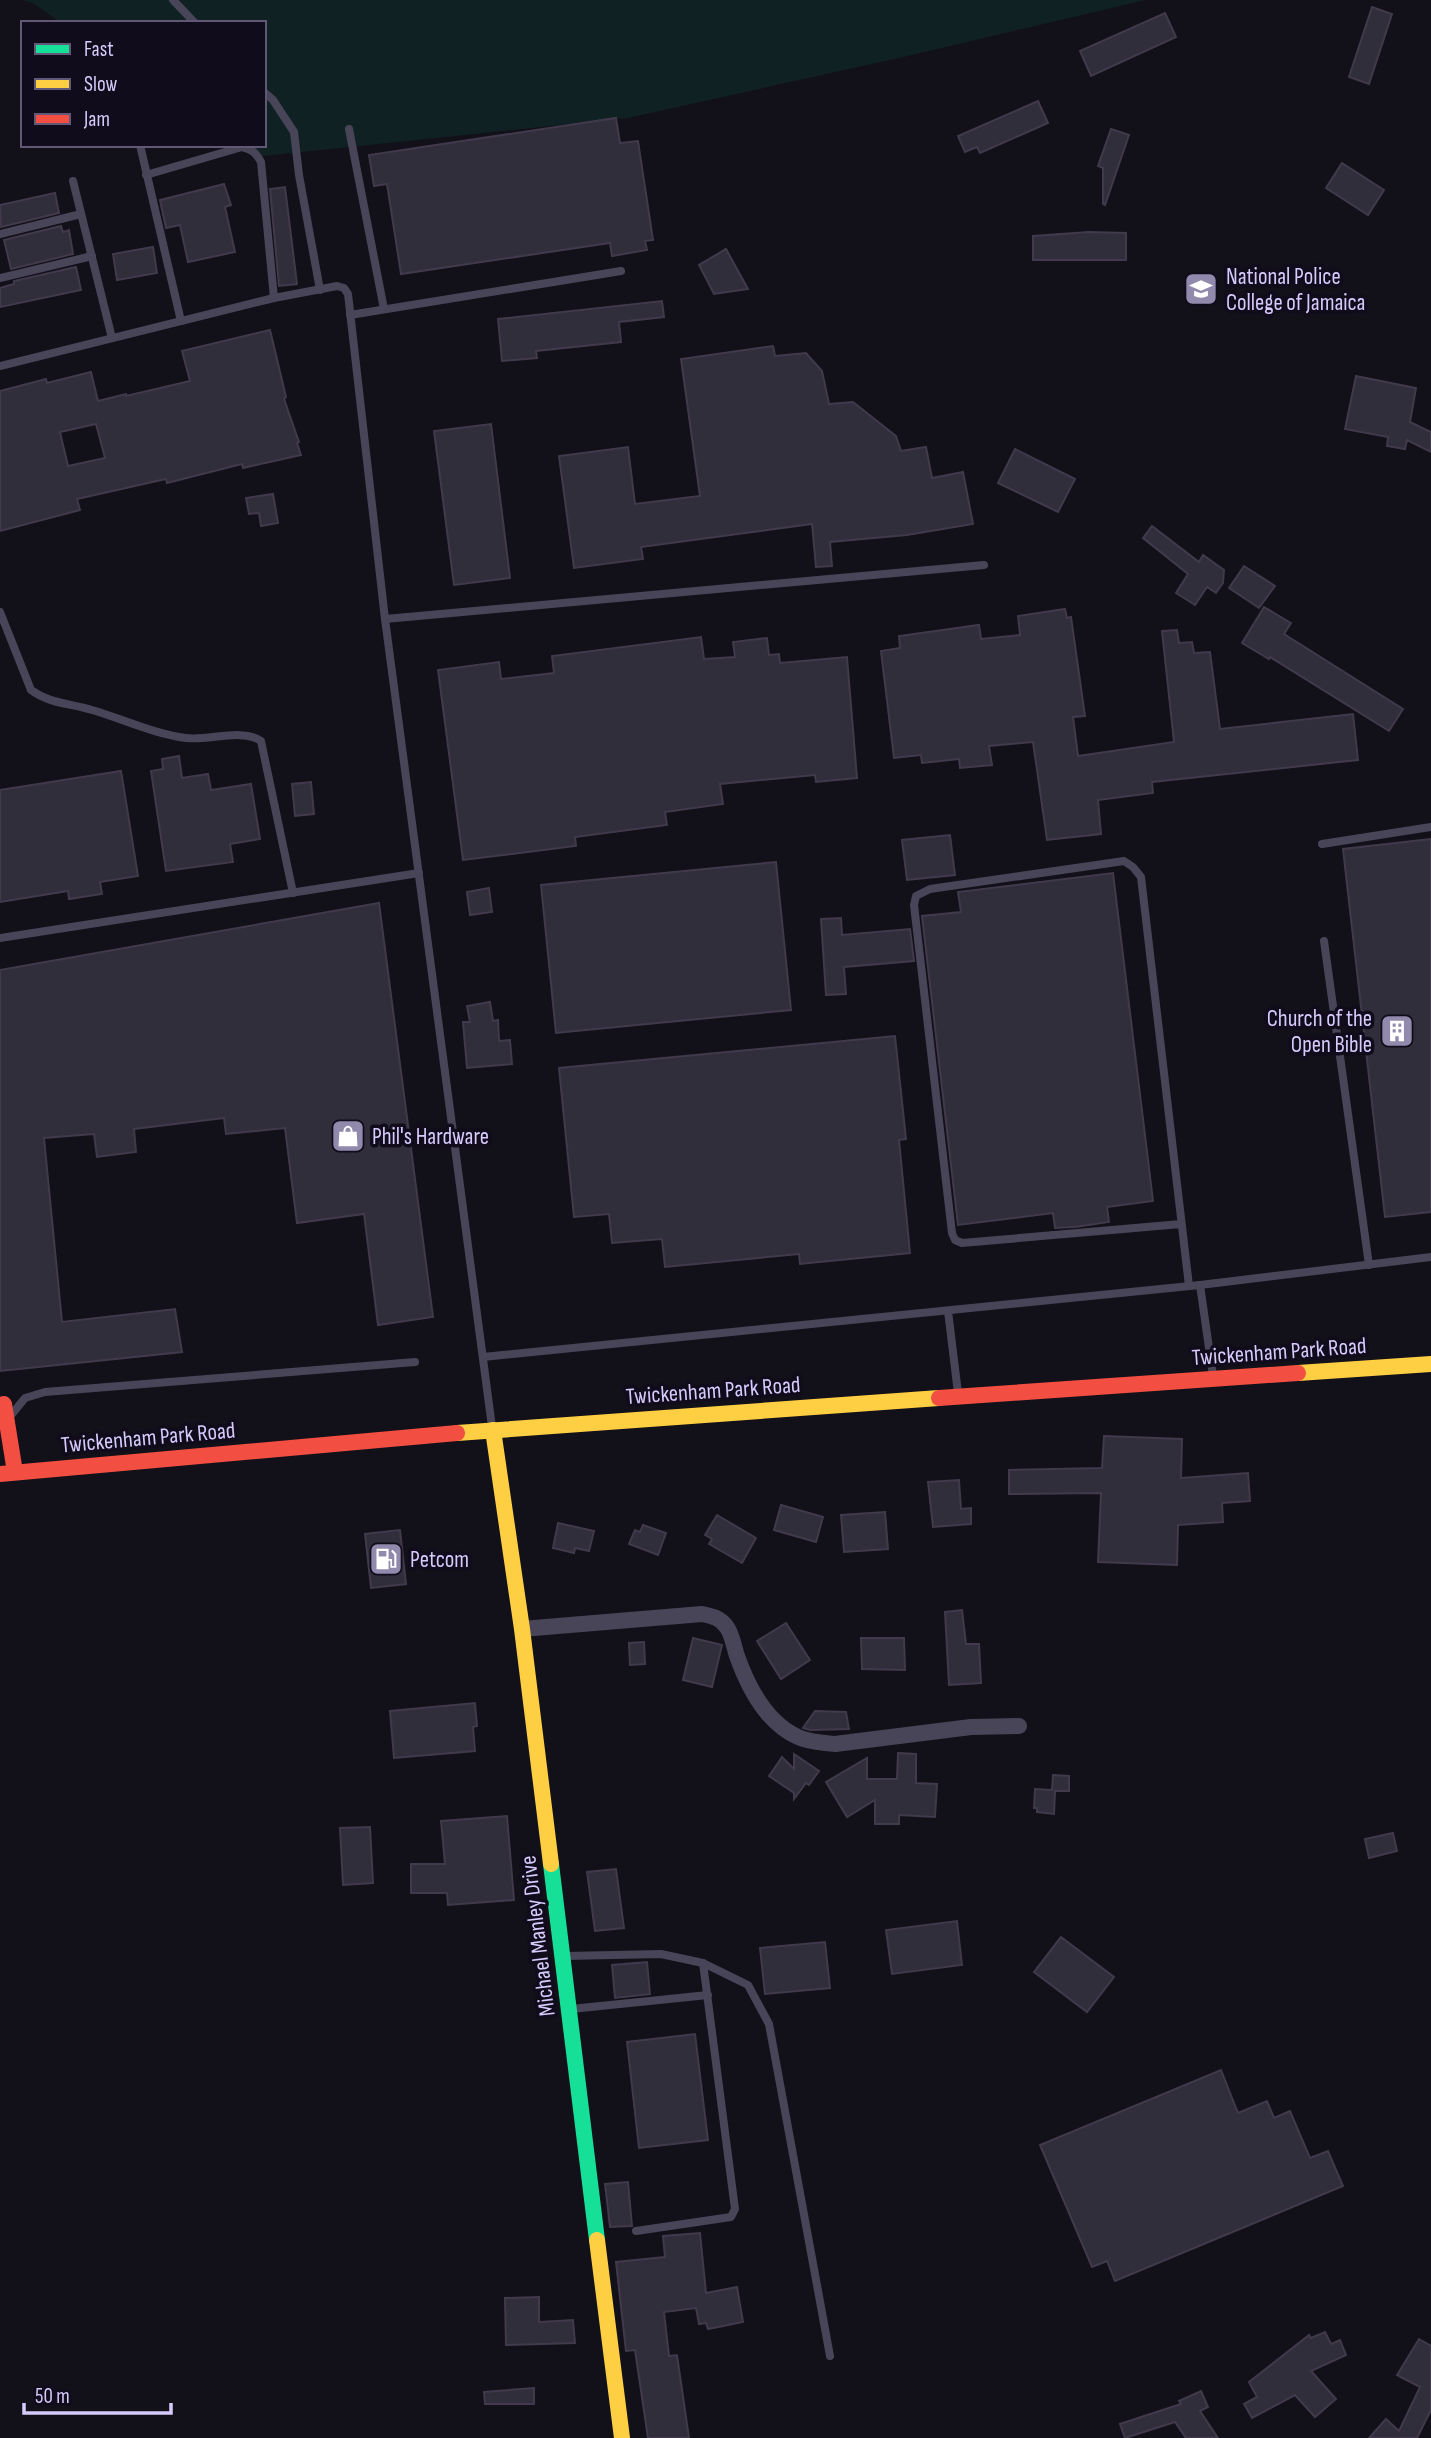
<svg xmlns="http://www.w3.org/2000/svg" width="1431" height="2438" font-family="'Sofia Sans Condensed',sans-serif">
<rect width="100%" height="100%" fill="#121018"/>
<path fill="#102123" d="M22,0h1124l-238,56 -280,62 -375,39 -17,-12h28v-122h-203l-28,-20z"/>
<g fill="#312e3b" stroke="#403a4c" stroke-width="2" fill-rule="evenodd">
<path d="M1372,7l20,7 -23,70 -20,-7z"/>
<path d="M1165,13l11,24 -85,39 -11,-25z"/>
<path d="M1038,101l10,22 -68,30 -3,-6 -12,5 -7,-16z"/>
<path d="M616,118l4,25 18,-2 15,99 -8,1 2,9 -35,6 -2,-13 -209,31 -14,-90 -13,2 -5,-31z"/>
<path d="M1111,129l18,6 -24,70 -2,-1v-36l-5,-2z"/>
<path d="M1342,163l42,27 -16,25 -42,-27z"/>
<path d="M224,184l7,21 -6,2 10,45 -47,10 -8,-37 -14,3 -6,-28z"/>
<path d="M285,187l12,97 -18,2 -9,-97z"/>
<path d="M55,193l4,20 -58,14 -1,-22z"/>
<path d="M61,226l2,6 6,-2 4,24 -62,15 -7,-29z"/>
<path d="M1089,232l37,1v27h-93v-24z"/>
<path d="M153,247l4,26 -40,7 -4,-26z"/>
<path d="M726,249l22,40 -34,5 -15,-29z"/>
<path d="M76,267l5,23 -81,17v-19l14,-4v-3z"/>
<path d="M662,301l2,16 -45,5 2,20 -85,9 1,7 -35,3 -4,-42z"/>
<path d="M270,330l16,67 -2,2 15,43 -2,1 4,12 -58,13 -1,-4 -75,19 -1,-4 -89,20 3,11 -80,21v-140l46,-12 1,4 44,-11 7,29 28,-7v2l64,-15 -8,-30zM96,424l9,34 -37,8 -8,-34z"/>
<path d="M773,346l2,10 31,-3 16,18 7,33 24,-2 43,34 5,15 25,-4 6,31 31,-6 10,52 -66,11 -77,7 2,24 -16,1 -4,-43 -171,23 2,12 -69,9 -15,-112 69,-9 7,57 65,-8 -19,-137z"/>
<path d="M1356,376l60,12 -6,34 21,10v20l-24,-12 -2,9 -18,-3 1,-9 -43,-8z"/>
<path d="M491,424l19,154 -56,7 -20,-154z"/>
<path d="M1015,449l60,30 -17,33 -60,-29z"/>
<path d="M273,494l5,29 -17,3 -2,-13 -10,1 -3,-16z"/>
<path d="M1152,526l47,36 4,-7 21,15 -1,13 -7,10 -9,-6 -12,18 -19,-12 12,-19 -45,-36z"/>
<path d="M1244,566l31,20 -16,22 -30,-20z"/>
<path d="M1264,607l27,16 -7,11 119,75 -14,22 -119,-74 -1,2 -27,-16z"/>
<path d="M1065,609l2,9 4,-1 14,99 -12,1 5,39 96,-14 -12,-111 15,-1 2,13 13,-1 2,11 16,-1 10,77 133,-15 5,46 -206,22 1,11 -55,7 3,34 -54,6 -14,-98 -44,4 3,19 -32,3 -1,-9 -37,4 -1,-8 -27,3 -13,-107 19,-3 -1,-12 80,-11 2,14 39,-4 -2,-19z"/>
<path d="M701,637l3,22 31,-2 -2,-15 34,-4 2,17 10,-1 1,9 67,-6 10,121 -41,4 -1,-7 -95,9 3,20 -58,8 2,13 -92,12 1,9 -113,14 -25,-190 61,-8 2,17 53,-6 -2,-17z"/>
<path d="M179,756l3,22 26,-4 3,16 40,-6 9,55 -30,5 3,18 -67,9 -15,-100 12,-2 -1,-10z"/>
<path d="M121,771l17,105 -38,6 2,12 -33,5 -1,-8 -68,11v-112z"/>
<path d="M311,782l3,32 -19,2 -3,-32z"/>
<path d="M950,835l5,40 -48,5 -5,-40z"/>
<path d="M1431,839v373l-46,5 -42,-368z"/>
<path d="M776,862l15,148 -235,23 -15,-148z"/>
<path d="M1113,873l40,328 -46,6 2,15 -34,5 -20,1 -2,-15 -95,12 -36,-309 39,-4 -3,-20z"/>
<path d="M489,888l3,24 -22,3 -3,-23z"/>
<path d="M379,903l54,414 -55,8 -14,-111 -67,9 -12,-95 -59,6 -2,-16 -90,11 2,23 -39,5 -3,-23 -50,4 18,184 113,-13 7,43 -182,19v-401z"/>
<path d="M841,918l1,17 68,-6 4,32 -70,6 2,27 -20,1 -5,-76z"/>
<path d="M490,1002l3,19 5,-1 1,21 11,-1 2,24 -45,4 -4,-46h7l-3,-16z"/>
<path d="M895,1036l11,103 -7,1 11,113 -110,11 -1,-10 -134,13 -3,-28 -50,4 -3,-29 -35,3 -15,-149z"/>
<path d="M1104,1436l78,3 -1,39 67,-5 2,28 -28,2 1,19 -45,3 -1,40 -79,-3 3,-69 -92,1v-24l93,-2z"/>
<path d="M959,1480l2,29 10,-1v16l-38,3 -5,-45z"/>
<path d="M781,1505l42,12 -7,25 -42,-12z"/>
<path d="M885,1512l3,37 -44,3 -3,-37z"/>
<path d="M717,1515l39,23 -14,25 -33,-19 3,-5 -7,-4z"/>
<path d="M558,1523l36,8 -5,20 -14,-3 -1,5 -21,-5z"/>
<path d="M643,1525l23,8 -8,22 -29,-11 6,-14 5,2z"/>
<path d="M400,1530l6,54 -35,4 -6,-54z"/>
<path d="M962,1610l4,34h13l2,39 -32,2 -4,-73z"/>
<path d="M786,1623l24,37 -29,19 -24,-38z"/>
<path d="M693,1638l29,7 -10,42 -29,-7z"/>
<path d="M861,1638h43l1,32 -43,-1z"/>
<path d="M644,1642l1,22 -15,1 -1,-22z"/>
<path d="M475,1703l2,23 -4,1 2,24 -81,7 -4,-47z"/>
<path d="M815,1711l31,1 3,17 -39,1 -7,-2z"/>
<path d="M898,1753l18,1v29l21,1 -2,33 -36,-2v9h-24v-24l-28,17 -21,-35 41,-24v21h30z"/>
<path d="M794,1754l25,17 -10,14 -3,-2 -12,16v-6l-25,-17 13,-19 12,12z"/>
<path d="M1053,1775l16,1v15h-14l-1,23 -17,-2v-4h-3l1,-19 17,1z"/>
<path d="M507,1816l7,84 -66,5 -1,-12h-36v-29h34l-4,-43z"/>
<path d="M370,1827l3,56 -30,2 -3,-57z"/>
<path d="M1393,1833l4,18 -28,7 -4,-19z"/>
<path d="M616,1869l8,59 -29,3 -8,-59z"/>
<path d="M957,1921l5,44 -70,9 -6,-44z"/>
<path d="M1061,1937l53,40 -27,35 -53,-40z"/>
<path d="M825,1942l5,46 -65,6 -5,-46z"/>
<path d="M647,1962l3,32 -35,4 -3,-33z"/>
<path d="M695,2034l13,106 -69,8 -12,-106z"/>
<path d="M1221,2070l17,43 29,-12 7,17 16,-7 20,47 18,-7 15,35 -228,95 -8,-20 -15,6 -52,-122z"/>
<path d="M628,2182l4,44 -22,1 -5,-43z"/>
<path d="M700,2233l6,60 31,-6 6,35 -35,7 -2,-6 -7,1 -3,-16 -32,4 5,44 8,-1 12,83h-41l-13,-88 -9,1 -10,-89 49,-5 -2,-21z"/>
<path d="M539,2297v25l34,-2 2,23 -69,2 -1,-47z"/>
<path d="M1325,2332l6,12 9,-4 6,15 -35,16 25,28 -21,18 -20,-22 -43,23 -8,-14 13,-7 -8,-15 60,-47 2,3z"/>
<path d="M1419,2339l12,7v64l-14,28h-48l17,-19 13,12 21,-44 -23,-12z"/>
<path d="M534,2388v16h-49l-1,-12z"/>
<path d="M1201,2391l7,16 -8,4 18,27h-32l-11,-16 -50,16 -5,-14 61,-20 -2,-3z"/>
</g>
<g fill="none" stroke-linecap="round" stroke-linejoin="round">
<g stroke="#484559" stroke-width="8">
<path d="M173,0l22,23"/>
<path d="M264,92l9,8 21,32 5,43 21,115"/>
<path d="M349,129l35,180"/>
<path d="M140,145l41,176"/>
<path d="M146,175l96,-28c10,2 14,6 19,15l13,136"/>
<path d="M73,181l39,157"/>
<path d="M0,234l81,-20"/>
<path d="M0,278l92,-22"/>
<path d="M350,315l271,-44"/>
<path d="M0,366l274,-68 63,-12 7,2 4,6 37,325 107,808"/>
<path d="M0,612l31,78c19,14 39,13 61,20 31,9 62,24 94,28 23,3 56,-10 75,3l32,152"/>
<path d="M385,619l599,-54"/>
<path d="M1322,844l109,-17"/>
<path d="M0,938l419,-65"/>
<path d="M1324,941l45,324"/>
<path d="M1181,1224l-219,19 -7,-3 -3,-7 -38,-328 2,-9 14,-7 194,-28 9,6 8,10 48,409"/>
<path d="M1200,1285l13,91"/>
<path d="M948,1311l10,82"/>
<path d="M483,1357l717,-72 231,-28"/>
<path d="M12,1414l13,-16 20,-6 370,-30"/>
<path d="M565,1956l96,-2 42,9 45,22 21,39 61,332"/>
<path d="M571,2009l137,-14"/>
<path d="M636,2231l95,-14 4,-8 -32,-246"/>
</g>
<path stroke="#484559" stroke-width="16" d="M522,1629l180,-15c9,2 17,3 24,12 6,7 8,21 11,30 11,31 29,67 61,81 11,5 25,6 37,7l136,-17 48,-1"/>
<path stroke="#16e098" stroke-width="16" d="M551,1864l46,376"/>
<g stroke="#ffcf43" stroke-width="16">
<path d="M1298,1373l133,-9"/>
<path d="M493,1430l29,199 29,235"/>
<path d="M457,1433l482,-35"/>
<path d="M597,2240l25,198"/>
</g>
<g stroke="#f24e42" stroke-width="16">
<path d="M939,1398l359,-25"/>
<path d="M0,1405l4,-1 11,68"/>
<path d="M0,1474l457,-41"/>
</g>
</g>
<defs>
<symbol id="university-square" viewBox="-11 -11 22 22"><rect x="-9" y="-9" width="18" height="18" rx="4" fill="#918aac" stroke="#110c1c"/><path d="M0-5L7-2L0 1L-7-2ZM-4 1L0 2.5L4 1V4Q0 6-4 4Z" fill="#fff"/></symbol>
<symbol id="building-square" viewBox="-11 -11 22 22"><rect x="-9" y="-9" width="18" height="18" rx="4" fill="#918aac" stroke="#110c1c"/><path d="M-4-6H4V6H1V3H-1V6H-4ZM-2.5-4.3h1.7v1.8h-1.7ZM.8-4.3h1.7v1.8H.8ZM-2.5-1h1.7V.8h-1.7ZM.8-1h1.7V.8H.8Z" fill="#fff"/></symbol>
<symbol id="shop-square" viewBox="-11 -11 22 22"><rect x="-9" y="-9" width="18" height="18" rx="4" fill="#918aac" stroke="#110c1c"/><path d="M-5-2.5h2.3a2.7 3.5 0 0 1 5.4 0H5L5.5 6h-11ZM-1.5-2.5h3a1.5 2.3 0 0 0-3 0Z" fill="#fff"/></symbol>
<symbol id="fuel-square" viewBox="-11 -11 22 22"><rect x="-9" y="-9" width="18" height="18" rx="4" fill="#918aac" stroke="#110c1c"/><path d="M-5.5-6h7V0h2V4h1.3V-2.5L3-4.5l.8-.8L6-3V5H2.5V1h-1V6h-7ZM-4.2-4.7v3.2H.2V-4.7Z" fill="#fff"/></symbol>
</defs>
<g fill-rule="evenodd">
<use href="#university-square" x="1182" y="270" width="38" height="38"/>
<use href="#building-square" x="1378" y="1012" width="38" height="38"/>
<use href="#shop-square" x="329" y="1117" width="38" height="38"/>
<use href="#fuel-square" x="367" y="1540" width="38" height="38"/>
</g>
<g text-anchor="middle" stroke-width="7" stroke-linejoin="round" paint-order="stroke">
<g font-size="23" fill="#d6cbfc" stroke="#110c1c" text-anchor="start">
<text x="1226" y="284">National Police<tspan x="1226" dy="26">College of Jamaica</tspan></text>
<text x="1372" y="1026" text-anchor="end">Church of the<tspan x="1372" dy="26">Open Bible</tspan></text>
<text x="372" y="1144">Phil's Hardware</text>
<text x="410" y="1567">Petcom</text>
</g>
<g font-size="23" fill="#d6cbfc" stroke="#110c1c">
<text transform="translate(1279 1351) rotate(-4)" y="8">Twickenham Park Road</text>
<text transform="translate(713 1390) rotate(-4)" y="8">Twickenham Park Road</text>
<text transform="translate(148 1437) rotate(-5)" y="8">Twickenham Park Road</text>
<text transform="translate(537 1936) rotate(-97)" y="8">Michael Manley Drive</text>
</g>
</g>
<rect x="21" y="21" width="245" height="126" fill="#110c1c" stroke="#605876" stroke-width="2"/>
<rect x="35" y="44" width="35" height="10" fill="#16e098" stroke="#605876" stroke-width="2"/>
<text x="84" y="56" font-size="21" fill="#d6cbfc">Fast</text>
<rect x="35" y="79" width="35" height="10" fill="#ffcf43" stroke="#605876" stroke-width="2"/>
<text x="84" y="91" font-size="21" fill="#d6cbfc">Slow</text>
<rect x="35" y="114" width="35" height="10" fill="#f24e42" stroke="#605876" stroke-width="2"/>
<text x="84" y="126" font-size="21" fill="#d6cbfc">Jam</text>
<path d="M24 2403v10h147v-10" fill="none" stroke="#d6cbfc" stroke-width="3.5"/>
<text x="35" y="2403" font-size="21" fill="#d6cbfc" stroke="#110c1c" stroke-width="5" paint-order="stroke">50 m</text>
</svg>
